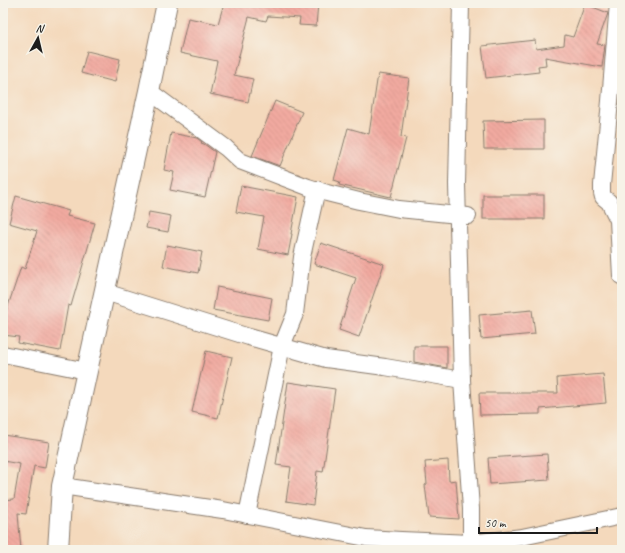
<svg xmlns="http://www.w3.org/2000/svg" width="625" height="553" font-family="Caveat,sans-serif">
<defs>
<pattern id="building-back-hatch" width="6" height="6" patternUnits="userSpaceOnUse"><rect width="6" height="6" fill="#f2aaa0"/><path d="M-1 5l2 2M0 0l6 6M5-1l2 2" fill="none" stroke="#cf9289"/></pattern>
</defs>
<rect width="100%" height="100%" fill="#f7f3e8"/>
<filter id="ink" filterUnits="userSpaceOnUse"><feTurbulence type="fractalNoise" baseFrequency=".025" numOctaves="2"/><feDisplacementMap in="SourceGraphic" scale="8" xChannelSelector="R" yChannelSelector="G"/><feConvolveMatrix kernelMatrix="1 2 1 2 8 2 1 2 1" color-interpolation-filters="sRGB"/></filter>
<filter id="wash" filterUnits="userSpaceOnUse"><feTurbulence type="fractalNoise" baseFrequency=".012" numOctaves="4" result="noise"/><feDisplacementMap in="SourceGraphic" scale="16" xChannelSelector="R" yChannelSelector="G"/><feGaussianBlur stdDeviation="0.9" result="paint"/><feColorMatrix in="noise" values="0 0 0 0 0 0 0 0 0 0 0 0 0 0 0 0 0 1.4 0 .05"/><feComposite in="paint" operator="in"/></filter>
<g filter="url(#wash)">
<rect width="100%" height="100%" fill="#f4d9bc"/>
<g id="blocks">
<g fill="url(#building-back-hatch)">
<path d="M224,3h94l-2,23 -17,-1 1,-7 -32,-2 -2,5 -17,-4 -15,58 19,4 -5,23 -38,-8 7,-33 -37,-8 8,-35 30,6z"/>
<path d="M585,4l23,9 -1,3 -10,28 8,1 -3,22 -57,-10 1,8 -8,1 1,6 -53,6 -4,-32 53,-6 1,9 28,-4 1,-10 8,2z"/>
<path d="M87,51l33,8 -5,23 -34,-9z"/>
<path d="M378,74l31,4 -8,59 5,1 -15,59 -52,-12 1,-3 -6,-2 14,-52 21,6z"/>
<path d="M275,101l27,11 -22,54 -28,-10z"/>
<path d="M544,120v29h-60l-1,-28z"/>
<path d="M171,133l26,5 5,4 -1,1 3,1 11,8 -10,45 -35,-7 4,-18 -10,-2z"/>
<path d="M241,186l57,11 -7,37h1l-4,21 -30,-6 6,-32 -28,-5z"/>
<rect x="483" y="195" width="61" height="24"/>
<path d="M16,196l53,15 -2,5 28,7 -24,83 -3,-1 -8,46 -42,-8 1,-6 -16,-2v-27l4,1 14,-42 4,2 12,-38 -28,-8z"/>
<path d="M149,212l22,4 -3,16 -22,-4z"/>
<path d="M321,243l63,21 -25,73 -20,-7 17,-52 -42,-14z"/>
<path d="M167,245l35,7 -4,21 -35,-7z"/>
<path d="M217,287l55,11 -4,22 -55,-10z"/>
<path d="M532,310l3,24 -54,5 -2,-24z"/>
<path d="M414,346h33v22l-33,-6z"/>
<path d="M206,351l26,6 -14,61 -26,-6z"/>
<path d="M603,374l3,29 -66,6v5l-60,1 -1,-22h79l-1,-15z"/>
<path d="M288,382l47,7 -12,83 -6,-1 -4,34 -27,-4 5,-34 -15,-2z"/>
<path d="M3,435l46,7 -4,26 -11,-2 -8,48 -8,-1 3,37h-18v-50l11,-1 6,-35 -17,-3z"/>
<path d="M547,454l2,26 -59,4 -2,-26z"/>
<path d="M448,460l1,21 7,-1 3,39 -30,-2 -4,-32 2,-1 -2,-22z"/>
</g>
</g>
</g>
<g filter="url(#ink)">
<use href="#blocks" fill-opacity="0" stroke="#887a6c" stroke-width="1"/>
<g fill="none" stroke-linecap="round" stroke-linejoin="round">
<defs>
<g id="minor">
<path d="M618,3l-8,98 -8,84v8l1,4 6,5 9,18 3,56"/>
<path d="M149,91l77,57 14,13 68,26 19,6 32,8 40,8 69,7"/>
<path d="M105,292l144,45 77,22 59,8 77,13"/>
<path d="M3,354l84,17"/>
<path d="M62,486l161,24 143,28 35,2 70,3v-34l-9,-129 -5,-196 4,-181"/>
<path d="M247,515l35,-169 13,-32 7,-57 15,-68"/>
<path d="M472,550l-1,-7 51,-6 100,-21"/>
</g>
<path id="tertiary" d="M58,550l4,-64 25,-115 62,-280 18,-88"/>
</defs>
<use href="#minor" stroke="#887a6c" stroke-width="18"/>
<use href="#tertiary" stroke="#887a6c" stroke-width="22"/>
<use href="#minor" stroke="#fff" stroke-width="16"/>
<use href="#tertiary" stroke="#fff" stroke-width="20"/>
</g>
</g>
<rect width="625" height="553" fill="none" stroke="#f7f3e8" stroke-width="16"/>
<g transform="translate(38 38) rotate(8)" stroke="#f7f3e8" stroke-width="3" paint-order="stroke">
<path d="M0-3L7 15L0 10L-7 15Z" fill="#1c1c1c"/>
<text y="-6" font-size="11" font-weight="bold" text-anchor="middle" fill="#1c1c1c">N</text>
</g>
<path d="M479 527v6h118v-6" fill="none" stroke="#1c1c1c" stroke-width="2"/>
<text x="485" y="527" font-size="12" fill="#1c1c1c" stroke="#f7f3e8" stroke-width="3" paint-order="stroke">50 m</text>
</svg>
